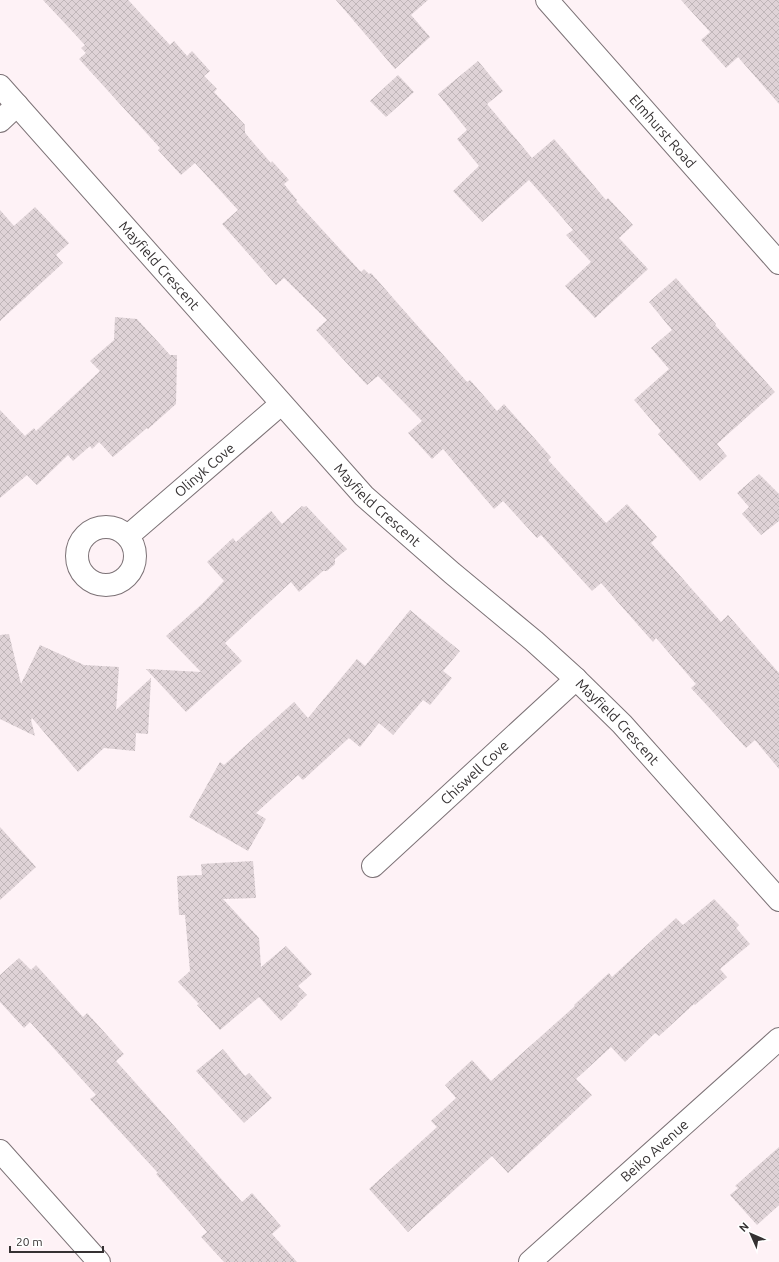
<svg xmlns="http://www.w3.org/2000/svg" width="779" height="1262" font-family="Ubuntu,sans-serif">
<defs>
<pattern id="building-cross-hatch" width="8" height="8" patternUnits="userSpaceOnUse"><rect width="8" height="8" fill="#dfd3d7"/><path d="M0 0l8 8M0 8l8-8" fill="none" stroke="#c0b6b9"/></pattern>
</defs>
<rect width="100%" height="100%" fill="#fef2f6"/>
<g fill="url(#building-cross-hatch)">
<path d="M43,0h85l42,45 4,-4 13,15 5,-5 18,20 -6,5 13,13 -3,3 31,33v8l26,30 1,-2 17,19 -5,4 13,16 -1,1 65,71 3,-3 5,5 2,-1 96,109 3,-2 27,31 7,-7 47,53 -3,3 58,63 21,-19 30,33 -6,6 70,79 7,-7 51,58v96l-24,-29 -9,8 -55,-60 5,-4 -40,-46 -3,4 -52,-59 -9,8 -51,-56 -4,3 -34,-37 -9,8 -51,-60 -11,10 -24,-26 14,-12 -44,-45 -11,9 -51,-55 11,-10 -43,-42 -8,7 -54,-61 16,-14 -43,-47 -14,12 -23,-25 2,-2 -81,-89 7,-6 -5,-5 4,-3z"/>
<path d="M336,0h92l-17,15 19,22 -35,32z"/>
<path d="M681,0h98v104l-41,-47 -12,11 -25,-28 9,-8z"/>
<path d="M478,61l25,30 -16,13 45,54 22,-19 52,61 2,-2 25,27 -14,13 29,31 -53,49 -30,-32 26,-24 -25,-27 7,-5 -44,-50 -47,42 -29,-31 26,-25 -22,-27 10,-9 -29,-36z"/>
<path d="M398,75l16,17 -28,25 -16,-16z"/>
<path d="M35,207l34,36 -13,12 7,8 -63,58v-111l14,16z"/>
<path d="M676,278l40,46 -1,1 60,67 -58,52 10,12 -27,25 -42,-47 3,-3 -27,-31 35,-31 -18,-21 21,-18 -23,-28z"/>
<path d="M115,317l22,2 33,36h7l-1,49 -28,25 -1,-1 -34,29 -14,-15 -7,7 -2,-3 -17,15 -5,-6 -31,30 -10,-10 -27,23v-88l25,26 9,-8 2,3 64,-60 -10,-10 24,-21z"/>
<path d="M759,474l20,20v27l-18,14 -19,-21 7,-7 -12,-14z"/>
<path d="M302,506l2,1 2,-1 41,43 -12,10v5l-8,7h-4l-24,21 -8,-10 -66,61 17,18 -56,51 -40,-43 55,3 -35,-36 36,-32 22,-23 -17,-19 26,-24 3,4 35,-31 11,13z"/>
<path d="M410,610l50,41 -17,20 9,7 -22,27 -7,-5 -30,35 -14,-12 -19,24 -11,-9 -46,42 -5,-5 -42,38 10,6 -18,32 -59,-34 31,-55 4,3 70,-63 14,16 49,-59 8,7z"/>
<path d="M9,634l12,50 19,-39 44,20 35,2 -3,43 35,-32 -3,56 -12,-1 -1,18 -31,-3 -26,24 -46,-54 -1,2 4,16 -35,-17v-84z"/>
<path d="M0,827l36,40 -36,33z"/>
<path d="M253,861l3,37 -33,1 36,39 2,29 25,-21 26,28 -14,12 9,9 -10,9 1,1 -17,16 -22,-24 -39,33 -23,-25 2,-1 -21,-22 12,-11 -5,-56h-6l-2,-39 25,-1 -1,-11z"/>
<path d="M714,899l25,26 -3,3 14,16 -30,25 7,8 -32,28 -1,-1 -35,32 -4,-3 -30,29 -14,-15 -35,32 16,16 -84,78 -16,-17 -84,76 -39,-43 68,-62 -6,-6 25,-23 -11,-13 27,-25 19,21 84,-75 -1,-1 35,-32 3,4 64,-59 7,7z"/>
<path d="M19,958l12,12 5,-5 47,52 4,-4 37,41 -8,7 126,141 10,-9 29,33 -9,8 25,28h-73l-23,-25 6,-5 -51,-58 2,-1 -68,-74 6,-4 -66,-73 -6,6 -24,-26v-27z"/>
<path d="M223,1049l22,27 4,-3 23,25 -28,25 -48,-52z"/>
<path d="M779,1147v58l-22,20 -27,-30 8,-7 -3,-2z"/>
</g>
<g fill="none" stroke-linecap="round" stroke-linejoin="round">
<defs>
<g id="minor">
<path id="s1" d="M547,0l232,263"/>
<path id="s2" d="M0,86l364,410 88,77 82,68 42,38 46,45 157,176"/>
<path d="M0,121l17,-16"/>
<circle cx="106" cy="556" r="29"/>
<path id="s3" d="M128,536l153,-132"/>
<path id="s4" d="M373,866l203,-187"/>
<path d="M0,1151l99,111"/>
<path id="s5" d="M530,1262l249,-223"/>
</g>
</defs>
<use href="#minor" stroke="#7c7276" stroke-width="24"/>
<use href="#minor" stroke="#fff" stroke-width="22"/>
</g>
<g text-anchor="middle" stroke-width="3" stroke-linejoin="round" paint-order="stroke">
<g font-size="14" fill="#353132" stroke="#fff">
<text dy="5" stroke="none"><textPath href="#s1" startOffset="175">Elmhurst Road</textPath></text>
<text dy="5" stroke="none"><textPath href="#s2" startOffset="240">Mayfield Crescent</textPath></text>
<text dy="5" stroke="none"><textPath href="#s3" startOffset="101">Olinyk Cove</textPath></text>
<text dy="5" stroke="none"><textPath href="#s2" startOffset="564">Mayfield Crescent</textPath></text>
<text dy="5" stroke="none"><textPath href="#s2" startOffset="888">Mayfield Crescent</textPath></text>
<text dy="5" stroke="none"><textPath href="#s4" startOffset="138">Chiswell Cove</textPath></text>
<text dy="5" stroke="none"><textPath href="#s5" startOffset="167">Beiko Avenue</textPath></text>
</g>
</g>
<g transform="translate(751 1234) rotate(315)" stroke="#ffffff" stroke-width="3" paint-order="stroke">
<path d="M0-3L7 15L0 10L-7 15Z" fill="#353132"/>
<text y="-6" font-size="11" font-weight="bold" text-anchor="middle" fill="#353132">N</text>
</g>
<path d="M10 1246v6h93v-6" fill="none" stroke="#353132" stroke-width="2"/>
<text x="16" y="1246" font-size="12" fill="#353132" stroke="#ffffff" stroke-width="3" paint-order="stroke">20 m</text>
</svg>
